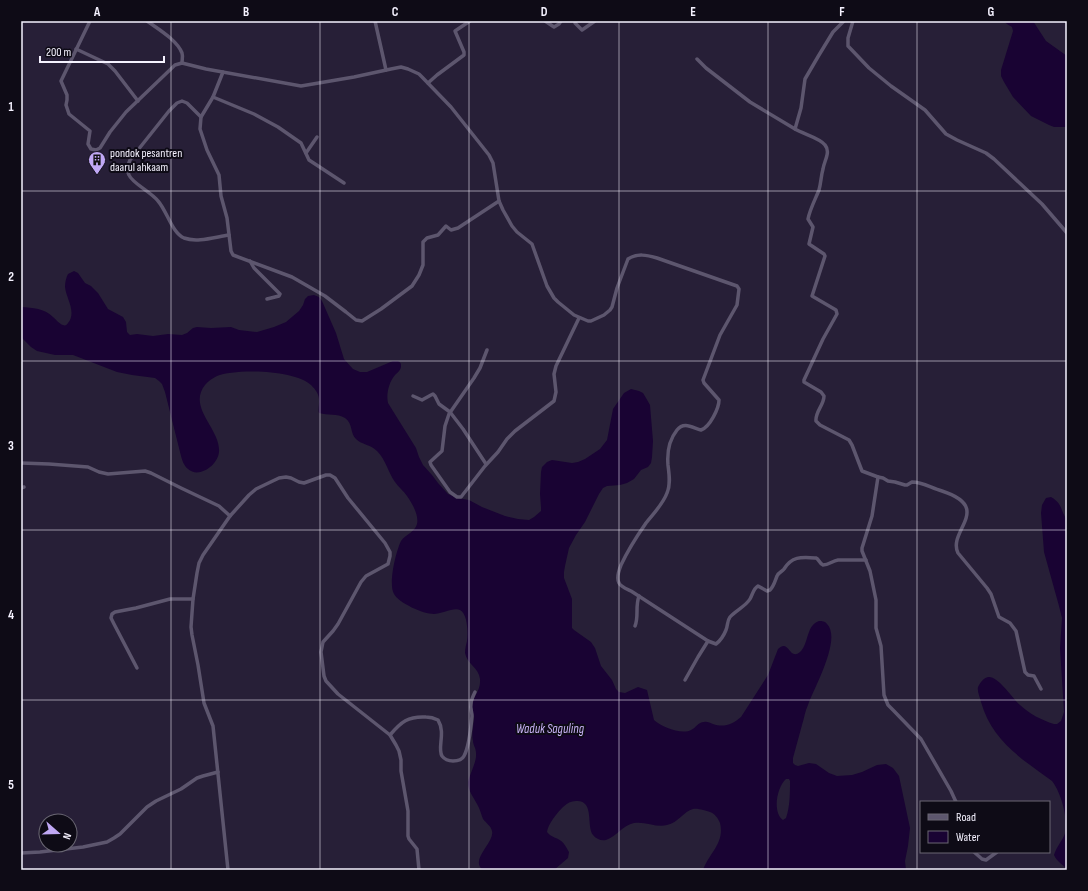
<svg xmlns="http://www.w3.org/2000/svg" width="1088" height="891" font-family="'Sofia Sans Condensed',sans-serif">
<rect width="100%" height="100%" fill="#271f37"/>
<g fill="#190333" fill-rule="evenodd">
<path d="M1004,21h29l13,20 21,15v71h-13l-5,-2 -18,-9 -18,-19 -9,-15 -3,-6v-6l12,-39 -1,-4 -5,-3z"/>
<path d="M74,271l4,2 7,10 6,3 7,7 10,16 15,8 3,5 1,10 3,3 7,-1 16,2 15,-2 14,1 5,-2 6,-5 4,-1 14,1 20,-1 8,3 18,2 17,-5 12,-5 13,-11 4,-6 2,-6 3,-3 6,-1 5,2 3,4 14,32 8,26 9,10 7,3h7l26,-11h5c3,2 3,2 3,5 0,4 -3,6 -6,9 -6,7 -9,19 -7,28l28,45 3,9 4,8 9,10 6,8 10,11 9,4 12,2 13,7 23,9 13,3 11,1 5,-3 7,-6v-4l-1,-13 1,-22 1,-5 5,-5 5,-2 20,3 6,-1 7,-3 15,-10 7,-9 6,-31 11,-16 7,-4 8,2 4,2 3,5 4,7 3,36 -1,16 -1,6 -3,4 -7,3 -7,9 -7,4 -7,2 -13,1 -4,2 -4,6 -14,28 -9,13 -7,13 -4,18 -1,6v6l8,21v29l2,2 17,12 4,6 6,18 11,14 4,9 3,3 6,1 13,-6 9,3 7,30c7,7 28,15 37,10 5,-2 7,-8 13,-8 3,-1 6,1 9,2 11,4 20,0 28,-7l27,-42 10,-26c11,-11 11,12 22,3 9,-8 6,-27 19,-31 3,0 6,0 8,3 15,15 -13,64 -19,81 -3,6 -4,14 -6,20 -3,11 -6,22 -9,33v5l2,2 3,1 11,-3 7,1 13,9 8,3 15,-1 10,-3 15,-7 9,-1 7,4 6,8 11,52 -2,18 -3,15 1,9h-203c6,-17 22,-27 17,-47 -2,-5 -5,-9 -10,-11 -4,-1 -12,-4 -17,-3 -9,2 -15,14 -26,16 -10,3 -22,-4 -33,-2 -11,2 -17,13 -28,17 -5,1 -10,-1 -13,-5 -7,-9 2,-35 -17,-34 -5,0 -9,2 -13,6 -6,6 -15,17 -16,25 3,4 7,5 11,7 6,3 8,8 11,13l-1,6 -14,12h-71c-14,-10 12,-28 9,-39 -1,-5 -6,-8 -9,-12 -2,-5 -3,-10 -6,-15 -4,-8 -9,-13 -9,-22 2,-9 9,-20 8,-29 0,-5 -3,-8 -3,-12 -2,-8 1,-16 1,-24 -1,-4 -2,-8 -2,-12 1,-9 9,-14 8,-26 -1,-11 -13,-15 -15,-26 0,-4 1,-8 2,-12 1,-7 1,-27 -7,-31 -6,-3 -19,4 -26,4 -11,0 -35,-11 -40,-20 -6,-10 2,-43 7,-53 5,-7 14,-9 16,-17 2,-9 -5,-21 -10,-28 -3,-5 -9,-9 -12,-14 -7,-10 -9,-22 -18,-31 -7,-7 -15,-6 -21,-12 -6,-5 -3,-16 -11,-21 -8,-5 -17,-2 -26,-5 -1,-3 0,-6 0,-9 1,-8 -2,-13 -8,-19 -15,-15 -75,-17 -94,-9 -4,2 -9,5 -12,9 -18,23 16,44 14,67 -1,13 -20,27 -31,17 -4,-3 -6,-9 -7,-13l-16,-64 -3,-8 -3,-3 -4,-3 -23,-3 -15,-3 -44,-17h-18l-18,-4 -6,-4 -10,-10v-30c12,1 23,1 32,10 3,2 6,7 10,8 2,1 4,0 5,-2 9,-11 -2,-25 -3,-36 0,-5 1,-9 3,-13zM786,779h3l1,2c0,12 0,26 -4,37l-3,2c-11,-8 -6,-33 3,-41z"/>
<path d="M1051,497c12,7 9,13 16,23v350c-4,-6 -10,-8 -13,-15 2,-7 7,-13 10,-19 6,-13 -3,-44 -12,-55 -30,-22 -60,-40 -71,-79 -1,-5 -4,-10 -3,-15 2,-4 6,-10 11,-10 10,0 23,21 31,28 10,9 21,15 34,19h3l4,-3 3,-9 -4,-64 2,-30 -3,-12 -15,-54 -3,-39 1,-8 4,-7z"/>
</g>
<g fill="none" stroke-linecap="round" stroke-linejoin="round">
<g stroke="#5d566e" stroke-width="3.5">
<path d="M90,21l-29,60 6,14v5l-1,5 3,9 21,17 -2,13 3,5 5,1 4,-2 10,-16 16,-20 49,-47 7,-2 24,6 95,17 53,-9 37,-8 10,-2 7,2 11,5 3,3 29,30 38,48 4,8 6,38 4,9 9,16 5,6 15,12 15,42 7,12 4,4 16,13 14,6h3l13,-6 6,-5 2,-3 5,-19 11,-29c9,-6 19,-4 29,-1l80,28 2,3 -2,16 -17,30 -17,45 1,3 15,17c0,8 -9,27 -18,30 -8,-2 -17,-9 -24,0 -8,10 -10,23 -9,35 1,9 3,19 -1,28 -4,11 -13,20 -21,30 -9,13 -18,27 -25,42 -2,5 -5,13 -2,18 2,4 8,6 12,8l77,50 8,3c4,-3 8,-9 10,-14 2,-5 1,-9 4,-13 5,-6 16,-11 20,-18 3,-5 3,-10 8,-13l9,5 3,-1c4,-4 5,-9 7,-14 2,-4 5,-4 7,-7 8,-13 17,-12 32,-11 3,1 3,5 7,7 6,0 9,-4 15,-5h28"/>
<path d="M147,21c11,8 30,19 35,32 1,3 0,7 0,10"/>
<path d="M375,21l11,49"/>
<path d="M545,21l9,6 5,-3 2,-3"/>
<path d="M844,21l-11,11 -14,23 -14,24 -4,29 -6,21c8,5 25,9 30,16 6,7 -1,16 -2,24 -2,7 -2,14 -4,21 -4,10 -9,19 -11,29l5,8 -4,17 15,10 1,2 -13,40 24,14 1,4 -14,25 -19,41v2l17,10 3,4c0,9 -9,16 -8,25l4,4 29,15 3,5 10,26 16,6 -6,39 -10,32v3l8,20 6,29v28l5,18 3,49 4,10 5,5 28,29 30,52 5,11"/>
<path d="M853,21l-5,17v8l21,22 22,18 34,24 21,24 11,6 29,13 8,6 48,45 25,29"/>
<path d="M575,23l7,7 13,-9"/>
<path d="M76,49l32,15 7,7 23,30"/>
<path d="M697,59l9,9 44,34 45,27"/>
<path d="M223,72l-10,25 -12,20 -1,12 7,21 12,25 2,21 6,22 4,33 2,4 59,22 33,19 21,16 10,8 6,1 19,-12 31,-23 7,-11 4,-10v-23l4,-4 11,-3 8,-9 5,4 7,-2 41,-27"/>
<path d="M428,83l9,-8 27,-20v-3l-9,-21 15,-10"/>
<path d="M213,97l41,17 24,13 23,16 8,17 35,23"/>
<path d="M201,117l-14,-14 -5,-2 -5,2 -8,8 -39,49c-2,5 -4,10 -1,15 3,8 22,17 29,26 9,10 14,32 26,37 13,5 31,-1 45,-3"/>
<path d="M306,153l11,-16"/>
<path d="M250,261l4,7 26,26 -1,2 -12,3"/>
<path d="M487,350l-7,18 -6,10 -25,36 -4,12 -3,25 -12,11 1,3 19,27 7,5h4l24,-31 13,-14 9,-13 8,-8 39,-30 2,-9 -2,-18 2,-8 23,-48"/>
<path d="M413,396l9,4 9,-5 2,-1 2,2 4,8 11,8 13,17 23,35"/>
<path d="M21,463l28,1 39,3 11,5 9,2 37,-3 6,2 30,15 38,18 11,10 -27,39 -4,8 -2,10 -4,26 -2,28 1,8 6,30 6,38 9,23 15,144"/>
<path d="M878,477l5,1 5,3 7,1 10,3h2l5,-3c11,0 19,6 30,9 52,17 5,40 16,62l29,35 4,6 8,23 11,6 6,8 9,41 3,3 6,1 7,13"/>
<path d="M21,488l3,-1"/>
<path d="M230,516l19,-21 7,-6 23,-11 7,-1 5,1 8,4 5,1 22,-8h4l5,3 13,20 37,45 5,9v4l-2,8 -22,12 -5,6 -23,42 -5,7 -10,11 -2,10 3,24 2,5 12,13 52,41 6,10 3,6 2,9v11l7,40v25l1,3 8,10 2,21"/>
<path d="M635,626c4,-10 0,-19 4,-30"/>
<path d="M137,668l-23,-44 -3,-6 1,-4 3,-2 21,-4 34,-9h23"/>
<path d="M685,680l13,-23 10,-16"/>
<path d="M390,735c11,-13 18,-19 36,-18 5,0 8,1 12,3 8,13 -1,28 4,36 3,4 7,5 11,5 4,0 9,-1 11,-5 5,-9 7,-29 8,-40 0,-4 -2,-8 -1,-12 0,-4 2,-8 4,-12"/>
<path d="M974,852l8,7 4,1 11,-8"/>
<path d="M21,853l19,-1 43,-5 24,-5 7,-4 6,-4 27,-27 9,-6 25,-12 16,-11 6,-2 15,-4"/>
</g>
</g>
<path fill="none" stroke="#f5f2ff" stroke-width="1" stroke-opacity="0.55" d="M171,21v849M320,21v849M469,21v849M619,21v849M768,21v849M917,21v849M21,191h1046M21,361h1046M21,530h1046M21,700h1046"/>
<defs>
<symbol id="building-pin" viewBox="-11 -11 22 30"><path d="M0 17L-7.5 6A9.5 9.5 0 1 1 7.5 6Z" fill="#c0a8f4" stroke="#0e0b16"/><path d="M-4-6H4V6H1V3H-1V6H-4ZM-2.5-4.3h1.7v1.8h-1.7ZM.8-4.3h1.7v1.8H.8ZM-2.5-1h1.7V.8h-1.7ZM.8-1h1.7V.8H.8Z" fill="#111"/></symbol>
</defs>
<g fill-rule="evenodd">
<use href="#building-pin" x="87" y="150" width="20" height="27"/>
</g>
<g text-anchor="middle" stroke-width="4" stroke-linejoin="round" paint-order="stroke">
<g font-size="12" fill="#f5f2ff" stroke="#0e0b16" text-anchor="start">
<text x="110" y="157">pondok pesantren<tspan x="110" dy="14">daarul ahkaam</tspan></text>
</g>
<g font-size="13" font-style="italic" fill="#c8b3f5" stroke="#0e0b16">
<text x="550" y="733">Waduk Saguling</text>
</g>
</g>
<rect width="1088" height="891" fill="none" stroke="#0e0b16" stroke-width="44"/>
<rect x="920" y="801" width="130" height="52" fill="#0e0b16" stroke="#6a6773"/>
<rect x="928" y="814" width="20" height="6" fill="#5d566e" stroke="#6a6773"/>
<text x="956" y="821" font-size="12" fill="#f5f2ff">Road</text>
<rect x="928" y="831" width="20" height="12" fill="#190333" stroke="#6a6773"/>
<text x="956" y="841" font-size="12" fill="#f5f2ff">Water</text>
<g transform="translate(58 833) rotate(110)"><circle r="19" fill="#0e0b16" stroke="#6a6773"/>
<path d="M0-3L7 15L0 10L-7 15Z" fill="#c0a8f4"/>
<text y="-6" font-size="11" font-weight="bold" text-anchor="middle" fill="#f5f2ff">N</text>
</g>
<path d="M40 56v6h124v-6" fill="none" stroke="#f5f2ff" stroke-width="2"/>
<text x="46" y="56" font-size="12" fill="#f5f2ff" stroke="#0e0b16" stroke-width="3" paint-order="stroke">200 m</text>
<rect x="22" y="22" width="1044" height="847" fill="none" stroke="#f5f2ff" stroke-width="1.5"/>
<g font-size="13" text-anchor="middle" font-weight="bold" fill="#f5f2ff">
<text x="97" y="16">A</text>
<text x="246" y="16">B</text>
<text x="395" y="16">C</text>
<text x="544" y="16">D</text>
<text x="693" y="16">E</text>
<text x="842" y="16">F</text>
<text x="991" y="16">G</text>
<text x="11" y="111">1</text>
<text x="11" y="281">2</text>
<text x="11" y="450">3</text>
<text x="11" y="619">4</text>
<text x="11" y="789">5</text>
</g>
</svg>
